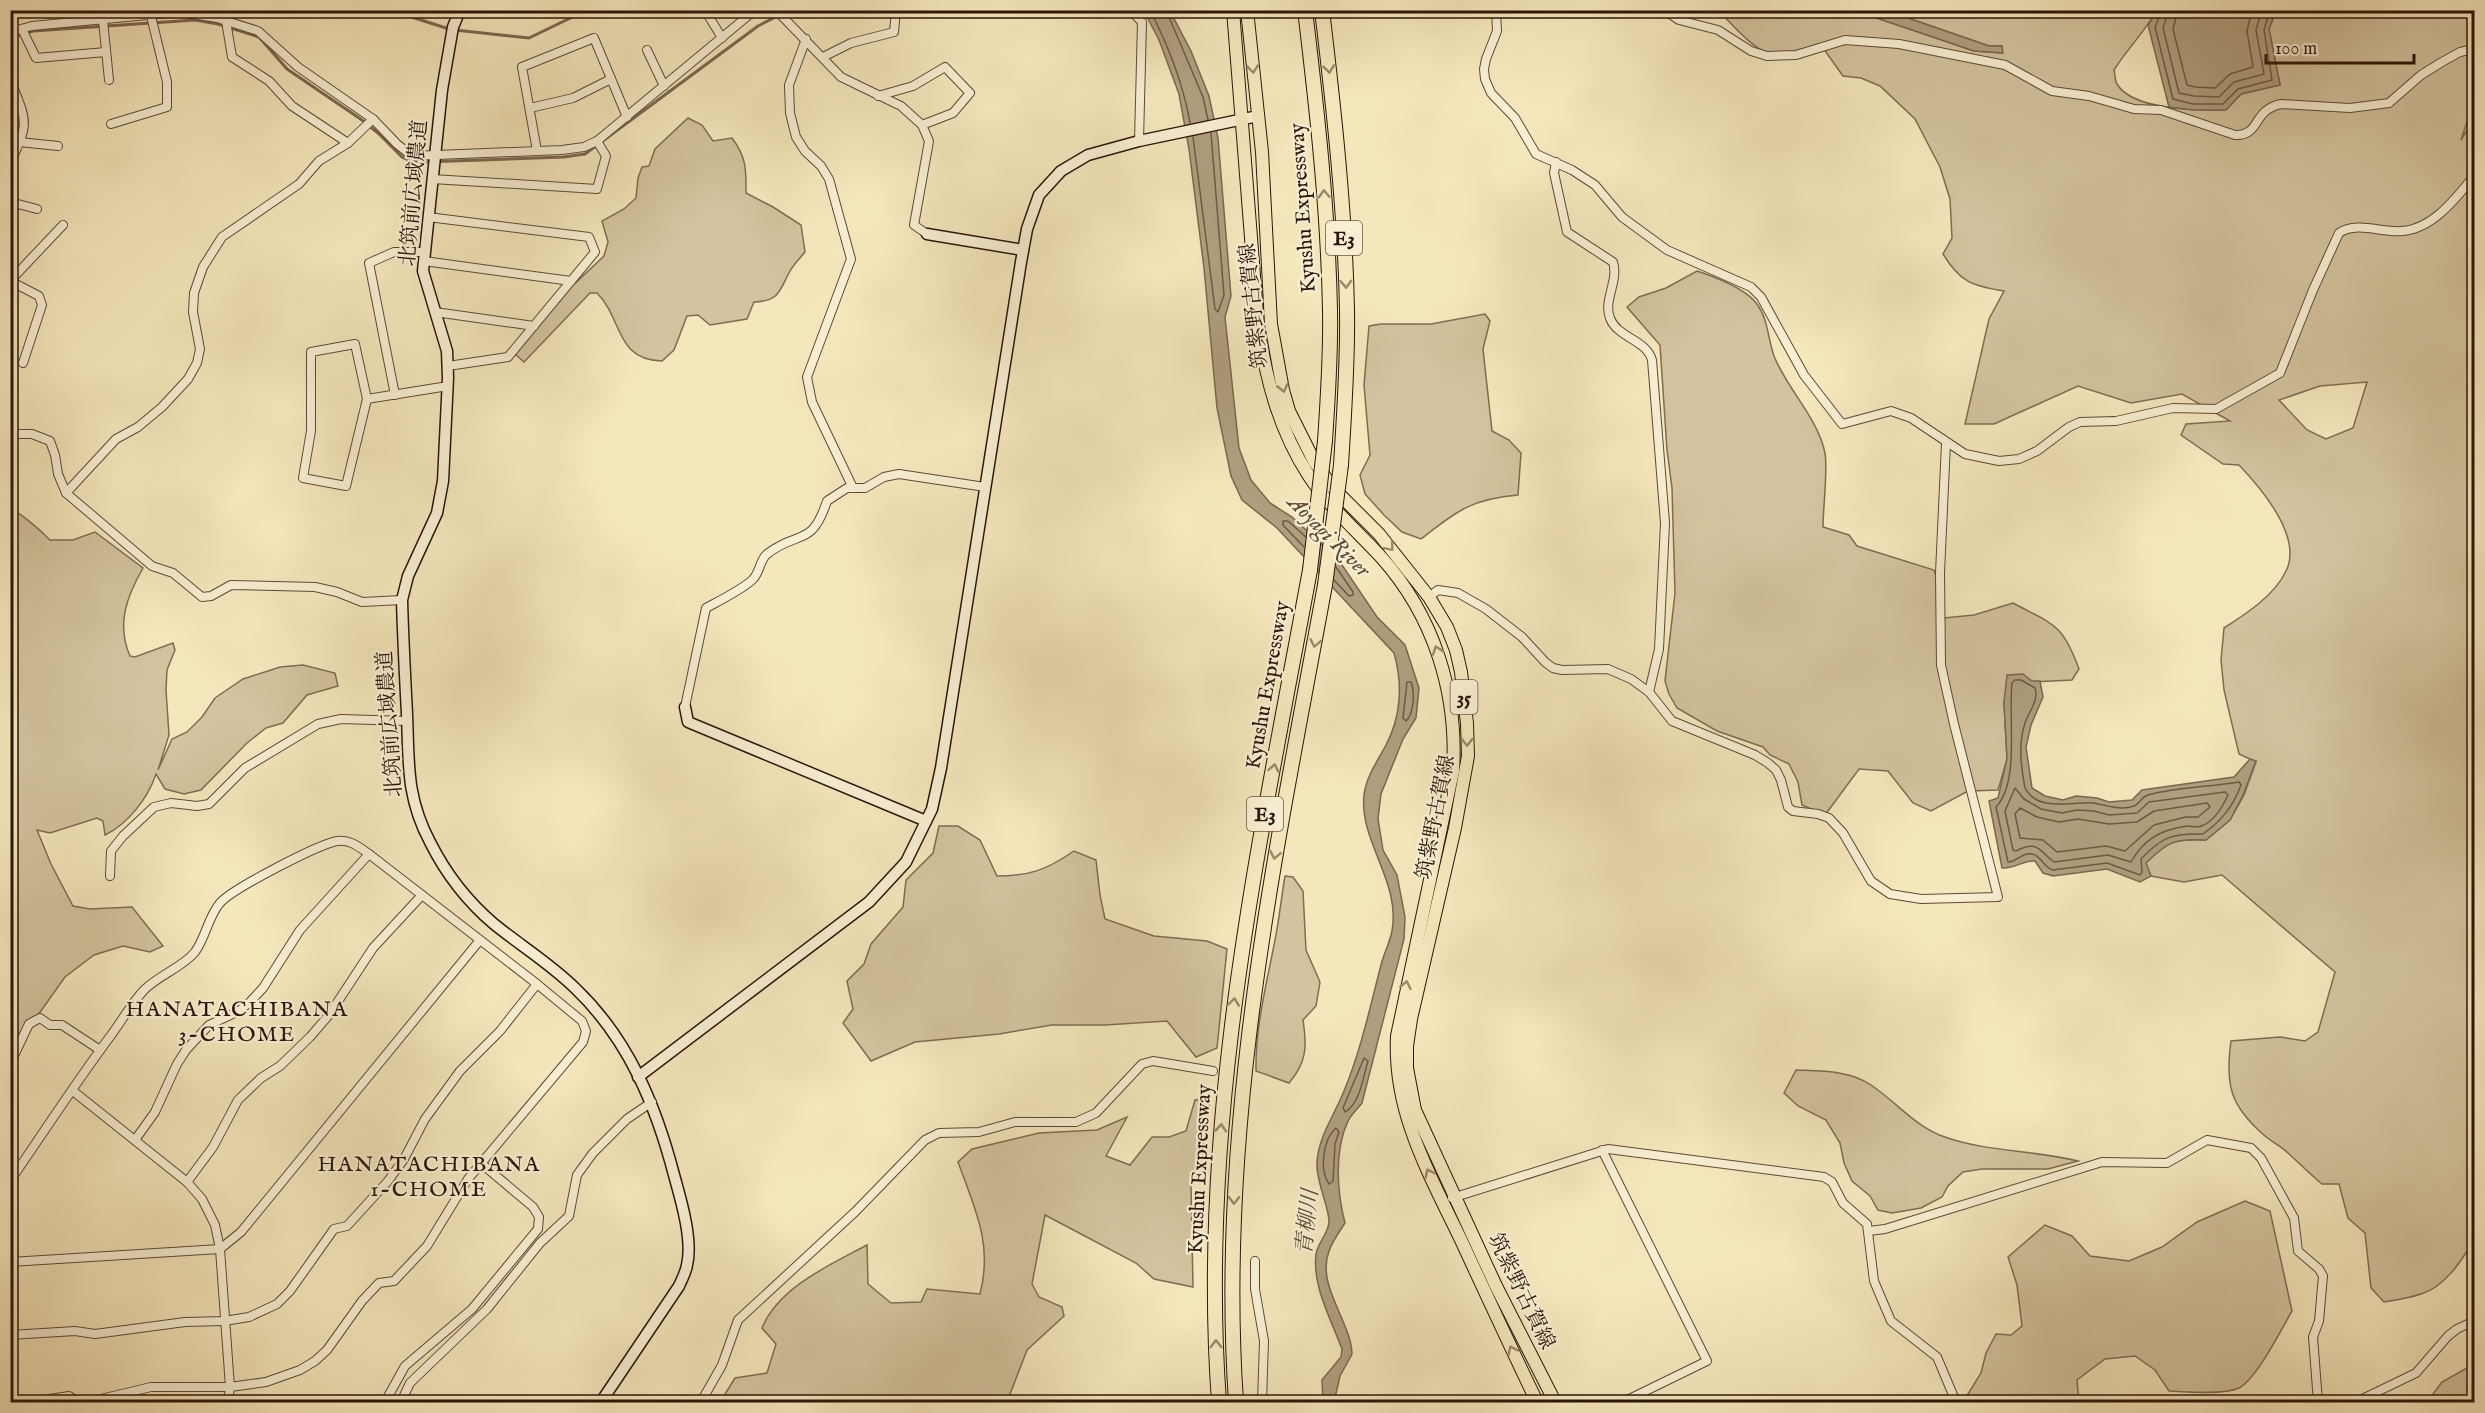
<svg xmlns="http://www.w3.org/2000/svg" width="2485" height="1413" font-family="'IM FELL English','Noto Serif JP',serif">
<rect width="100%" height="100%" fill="#f5e7bc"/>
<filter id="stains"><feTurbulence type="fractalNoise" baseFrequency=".00333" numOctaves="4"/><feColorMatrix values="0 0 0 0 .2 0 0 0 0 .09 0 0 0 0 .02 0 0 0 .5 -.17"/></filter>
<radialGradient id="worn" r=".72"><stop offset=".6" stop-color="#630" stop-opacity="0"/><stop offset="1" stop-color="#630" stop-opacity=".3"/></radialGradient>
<g fill="#d3c39e" stroke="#7f6c54" stroke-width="1.5" fill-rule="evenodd">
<path d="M1724,10l123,1 18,3 109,37 28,2v-7h-13l-84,-29 -9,-6h260c-11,21 -29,38 -42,59 1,4 1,11 3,14 16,27 82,26 109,26l15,-16 39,-9 -11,-56 7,-18h198v98l-5,7 -8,24 13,-22v1122c-12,20 -29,47 -53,54 -12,4 -25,6 -37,8l-13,-14 -6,-55 -17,-15 -9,-34h-17c-12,-10 -23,-21 -34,-31 -7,-7 -16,-11 -23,-17 -35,-30 -40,-51 -34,-95l49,-4 25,4 13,-9 17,-60 -113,-97 -38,7 -33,-6 -6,-13c22,-21 30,-25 61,-23l24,-20 14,-25 12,-33 -17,-8 -15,-64 -3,-30 3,-32c22,-14 51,-33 62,-57 17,-34 -25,-83 -47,-106l-16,-1 -42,-29 5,-11 44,-3 -48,-27 -51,9 -53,-17 -84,38h-29l24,-105 15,-28c-32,-5 -44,-9 -61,-37l9,-16 -2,-39 -10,-32 -25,-48 -35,-33 -19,-8 -18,-2 -20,-28c-18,3 -39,10 -57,4 -13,-4 -34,-27 -43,-37zM2367,382l-14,46 -27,11 -19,-9 -28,-30 41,-14z"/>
<path d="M688,118l14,7 11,16 19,-3c15,20 14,32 14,55l27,14 28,18 4,27c-5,6 -11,12 -15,19 -11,20 -10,30 -36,31l-7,17 -37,6 -12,-10 -11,1 -13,34 -12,11c-47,-1 -39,-42 -65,-68h-7l-66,69 -9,-8 54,-65 35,-33 4,-14 -6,-21 22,-12 12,-11 2,-20 4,-11 7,-1 6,-17z"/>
<path d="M1697,271c18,6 49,18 60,33 11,15 11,35 17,52 13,33 44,62 51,97 3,16 -2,55 -2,74l26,8 8,11 77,24 7,19 3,29 30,-3 39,-12c41,22 49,20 66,66l-7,11 -40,2 -28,20 3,57 -9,31 -30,1 -37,20 -18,-8 -25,-32 -29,-2 -34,46 -23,-10 -4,-23 -9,-18 -19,-9 -7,-8 -46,-16 -40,-23 -8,-14 -4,-13 10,-88 -3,-105 -5,-38 -7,-105 -33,-38 12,-10 27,-9z"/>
<path d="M1485,314l5,7 -7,28 9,82 17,9 12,13 -3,42c-47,4 -61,16 -97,44l-19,-7 -18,-17 -19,-21 -5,-19 10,-20 -6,-70 5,-59 12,-2h50z"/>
<path d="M10,508c16,9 28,20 40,32h23l22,-8 48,36c-16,28 -27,56 -13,88l5,1 38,-14 2,7 -8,20 -1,20 3,45 -11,35 14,-31 15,-7 15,-15 13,-19 28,-19 37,-12 23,-2 32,8 3,13 -31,9 -24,28 -17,5 -19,15 -46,47 -17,4 -19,-5 -9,-15c-8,24 -28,50 -51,61l-2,-14 -6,-3 -47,15 -13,-3 14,34 22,42 17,3 42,-2 31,39 -13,6 -27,-6 -29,9 -29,22 -54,76z"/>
<path d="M939,826h19l22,14 17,36c33,0 49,-6 77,-25l22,9 4,35 5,24 49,17 53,5 20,8 -10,99 -21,9 -29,-36 -62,4h-53l-53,9 -84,8 -44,19 -28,-38 10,-14 -6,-28 17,-17 7,-20 32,-37 3,-27 27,-27z"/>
<path d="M1285,876l8,1 10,14 3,59 14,32 -4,24 -13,14c4,26 4,42 -14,63l-33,-12c-1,-42 10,-85 18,-126 5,-23 7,-46 11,-69z"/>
<path d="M1796,1070c25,1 53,0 75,15 24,16 44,41 71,51 43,16 92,14 136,25l-30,8h-66l-19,3 -15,14 -6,11 -21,11 -29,5 -14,-3 -8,-14 -18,-15 -8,-18 -4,-20 -14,-23 -28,-14 -14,-13z"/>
<path d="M1210,1098l-8,58 -11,29 2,102 -39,-8 -18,-16 -91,-48 -13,69 7,13 23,10 2,9 -37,34 -20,52h-287l15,-24 32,-5 9,-29 -14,-16c17,-41 68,-63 105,-83l1,39 23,19 30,-1 6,-13 53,5c13,-50 -5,-85 -22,-132l14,-13 67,-16 58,-3 30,-13 -21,39 24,9 22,-28h17l17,-6 9,-31z"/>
<path d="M2245,1201l25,10 22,100c-10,17 -36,69 -53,77 -15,7 -53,4 -70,3l-14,-21 -20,-14 -30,3 -28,21 2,22h-116l18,-29 5,-20 10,-19 15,1 11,-9 -5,-41 -9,-28 37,-32 27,11 18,20 39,5 33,-14 35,-25z"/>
<path d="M2474,1364v38h-47l15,-20z"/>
</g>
<g fill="#b09f7f" stroke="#7b6750" stroke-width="1.5">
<path d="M1144,11h26l21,40 18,45 9,42 13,158 -6,21 14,131 12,32 19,23 22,14 46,42 39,58 28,28 14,43 -3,30 -13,21 -22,55 -3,25 5,31 14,25 8,42 -1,22 -42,164c-4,5 -11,12 -14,18 -14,30 -11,71 -3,102 -6,9 -13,19 -16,28 -13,35 22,70 23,103l-12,22 -6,26h-11l-1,-22 19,-23 1,-8c-11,-30 -30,-63 -26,-95 2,-12 14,-22 13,-34 -2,-19 -13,-39 -12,-57 1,-26 18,-49 27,-72 17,-41 26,-84 37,-126 3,-12 9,-23 11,-34 9,-50 -33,-89 -28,-136 2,-18 14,-35 22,-50 15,-28 17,-61 8,-92l-117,-125 -35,-28 -11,-24 -14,-68 -13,-140 -15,-119 -10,-55 -20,-54z"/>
<path d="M1843,11h53l9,6 84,29h13l1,7 -29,-2 -109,-37z"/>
<path d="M2157,11h119l-7,18 11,56 -39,9 -15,16h-33l-24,-3 -21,-82z"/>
<path d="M2023,674l9,7h8l3,16 -12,28 -5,22 6,41 13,8 18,4 13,-4 21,2 12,4 23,-2 10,-10 92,-13 16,-18 6,2 -13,34 -13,25 -24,20c-31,-2 -39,2 -60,23l5,13 -11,6 -33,-13 -54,7 -10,-3 -8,-12c-13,-1 -19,8 -33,7l-13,-67 9,-3 9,-39 -3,-57 3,-27z"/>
</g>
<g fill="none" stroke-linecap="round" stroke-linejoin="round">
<g stroke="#6e5a44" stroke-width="1.5">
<path d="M1150,10c19,37 33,73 40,113"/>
<path d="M1166,10l37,87 5,23"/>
<path d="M2162,10l-7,17 18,72 20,5h30l15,-15 34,-9 -8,-50 6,-20"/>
<path d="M2169,10l-6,18 16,65 15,3 25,1 15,-15 30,-8 -8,-44 6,-20"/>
<path d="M2178,10l-5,19 14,56 8,2 20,1 15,-14 23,-7 -6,-36 5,-21"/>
<path d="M1193,137l22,172 3,3 6,-17 -13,-162"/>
<path d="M1304,547l-21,-22v-4h5l18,16"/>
<path d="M1334,580l15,16 4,-1v-3l-17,-25"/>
<path d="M2015,680h6l14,8c4,13 -6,23 -10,35 -7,22 -4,43 0,65 13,25 48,13 68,15 13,2 27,8 41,3 6,-2 7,-9 14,-11 29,-8 61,-8 91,-13l2,3c-8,22 -20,36 -38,49 -31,-1 -41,3 -62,25l1,13 -2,3 -33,-12 -54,7c-11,-3 -12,-18 -26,-16 -7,1 -11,8 -19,8l-12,-55c24,-25 12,-89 16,-124z"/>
<path d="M1407,682h4c4,10 3,32 -5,39l-3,-3z"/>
<path d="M2015,788l9,11 17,10 21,4 15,-3 17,1 15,4 28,-2 12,-11 76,-10 3,3c-5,11 -14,27 -27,31 -4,2 -10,0 -14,0 -27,4 -43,13 -56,36l-23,-7 -54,7c-14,-10 -16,-23 -38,-11l-3,-1 -8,-39z"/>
<path d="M2207,803l3,4 -12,10h-12l-32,8 -29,26 -19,-5 -49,6 -14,-12 -23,-2 -5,-24 5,-6 17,9 22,5 19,-3 31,5 28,-2 17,-11z"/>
<path d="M1364,1058l4,3c-5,16 -8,43 -23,51l-2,-4z"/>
<path d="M1336,1128l3,4 -4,12 -2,37 -4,3c-10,-14 -6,-45 7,-56z"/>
</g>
<g stroke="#7b6750" stroke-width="3">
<path d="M390,10l59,19"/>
<path d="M455,30l74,8 58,-28"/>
<path d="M10,38l23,-7 162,-11 23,4 41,13 28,32 75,51 16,13 24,24 8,4 15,1 139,-5 21,-3 173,-128 31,-16"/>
</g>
<defs>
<g id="street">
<path d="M705,10l17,28"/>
<path d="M776,10l65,67 60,29 21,19 7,16 -15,84 13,9"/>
<path d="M1130,10l12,12 -3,119"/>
<path d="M1496,10l1,21 -11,28 -2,10 1,10 6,14 24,25 21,36 36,16 23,15 27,32 45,33 84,37 10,10 43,78 38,49 49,-13 20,7 54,36 34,7 20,-2 18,-8 32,-24 11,-5 36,-1 57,-13 43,1 64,-36 33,-83 26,-57c18,-12 43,0 63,-2 31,-2 55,-34 72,-55"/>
<path d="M1664,10l15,10 39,10 33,21 16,5 29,-1 49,-15 54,4 106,21 47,26 37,5 45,13 27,1 74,25c26,1 17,-25 46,-31l69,4 39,-5 32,-28 21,-13 18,-10 14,-3"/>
<path d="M103,20l6,60"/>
<path d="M226,21l6,36 37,24 23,25 56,37"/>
<path d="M22,29l14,29 70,-6"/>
<path d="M10,32l22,-6 147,-14 38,6 41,13 40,36 75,52 24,25 15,12 150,-6 22,-3 13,-6 158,-131"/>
<path d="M806,39l-17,46 1,28 6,24 9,14 16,15 8,13 22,80 -44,118 5,25 41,86"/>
<path d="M647,50l17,36"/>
<path d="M823,57l28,-14 43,-11 2,-22"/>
<path d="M10,79c17,44 20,41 0,85"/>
<path d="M878,96l35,-10 32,-19 25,26 -17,20 -31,12"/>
<path d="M530,108l43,-10 38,-19"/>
<path d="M111,124l56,-17v-25l-16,-66"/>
<path d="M10,141l48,5"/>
<path d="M537,151l-15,-84 72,-29 33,79"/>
<path d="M1556,162l-2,11 13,59 46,30c6,19 -10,38 -3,56 7,20 36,21 42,42l13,163 -6,126 -10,43"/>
<path d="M432,179l165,10 9,-33 -9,-15"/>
<path d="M10,202l27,7"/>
<path d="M428,217l161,20 6,15 -87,105 -60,9"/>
<path d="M424,261l147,20"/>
<path d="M10,281l29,15 3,9 -19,58"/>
<path d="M10,281l53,-56"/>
<path d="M435,312l99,14"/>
<path d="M355,344l12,55 -21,87 -43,-8 8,-47v-79z"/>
<path d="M395,395l-26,-132 25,-11h31"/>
<path d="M367,399l81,-13"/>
<path d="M10,434h22l18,7 5,14 3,19 8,19 86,73 21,7 29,24 9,-1 20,-11 84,2 22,5 25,10 40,-2"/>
<path d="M66,493l50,-54 22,-12 24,-20 26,-28 9,-16 3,-14 -7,-37 1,-19 9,-26 19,-30 77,-53 20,-23 29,-18 25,-24"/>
<path d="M1429,597l9,-7 20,3 28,16 36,28 23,25 8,6 9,2 46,-1 23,10 18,13 23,29 83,34 13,8 8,7 5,10 7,27 5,4 25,3 11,4 14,15 28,48 19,13 31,5 77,-2 -44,-173 -13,-59 -1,-92 6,-130"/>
<path d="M685,707l21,-99c11,-6 41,-21 48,-30 6,-7 6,-18 13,-24 32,-25 44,-5 60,-53l20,-13h18l19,-11 15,-3 86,13"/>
<path d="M110,876l1,-25 12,-15 31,-29 17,-4 26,3 12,-2 36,-36 73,-44 23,-5 66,2"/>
<path d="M10,1064l19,-40 11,-6 10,7h12l38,25"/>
<path d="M73,1091l114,91 15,17 13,26 5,24 10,138 -2,15"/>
<path d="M135,1140l20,-28 22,-48 9,-14 23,-25 30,-14 11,-9 13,-14 37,-58 69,-76"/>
<path d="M1602,1150l105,211 -84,41"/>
<path d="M10,1181c34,-49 66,-99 102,-147 10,-14 20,-31 32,-44 15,-15 39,-23 51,-38 11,-15 13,-35 25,-49 12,-14 97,-58 117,-62 13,-2 22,6 32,13l168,130 45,37 4,10 -3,11 -115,137 -41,67 -33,35 -15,2 -17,18 -35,49 -12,11 -15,9 -34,12 -36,5h-79l-63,15"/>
<path d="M187,1182l26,-35 25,-47 23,-22 19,-12 30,-29 19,-22 44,-67 49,-53"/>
<path d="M1452,1198l156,-49 216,28 8,5 11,21 24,21 7,57 17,40 46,36 19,45"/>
<path d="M1869,1231l16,-2 217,-67 65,1 40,-23 44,8 10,10 33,60 4,33 21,18 4,7 -4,45 -6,16 5,65"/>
<path d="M1255,1261v28l9,52 -2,61"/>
<path d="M10,1262l210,-13 21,-17 239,-292"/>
<path d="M10,1335l65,-4 20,3 90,-12 39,-1 25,-4 28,-13 13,-13 44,-62 13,-3 41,-45 16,-22 21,-40 35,-48 40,-40 37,-47"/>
<path d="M30,1402l39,-6 9,6"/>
<path d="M385,1402l20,-36 67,-57 66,-80 1,-12 -6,-10 -51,-43"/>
<path d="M401,1402l9,-19 77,-74 53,-66 29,-27 8,-41 16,-22 34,-34 25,-17"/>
<path d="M701,1402l21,-37 16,-45 117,-108 70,-72 14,-7 40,-1 36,-10h61l20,-9 46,-49 11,-3 60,10"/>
<path d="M2356,1402l60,-29 32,-37 9,-7 17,-8"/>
</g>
<g id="secondary">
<path d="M460,10l-7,17 -11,63 -19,181 24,80 1,27 -5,103 -6,32 -29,63 -6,24c1,38 3,76 5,114 2,49 -1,83 23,128 15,30 38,60 64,82 27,22 57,40 82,65 53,51 80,117 98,186 7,25 19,65 13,90 -1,7 -5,14 -8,21l-78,116"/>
<path d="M927,234l96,16"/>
<path d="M685,707l3,15 238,99"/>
<path d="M638,1077l231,-175 37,-40 26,-53 9,-41 80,-506 6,-33 12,-34 22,-24 27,-16 51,-14 119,-25"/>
</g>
<g id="primary">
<path d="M1233,10l25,316c8,53 21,104 51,150 20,31 47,54 72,81 53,59 77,136 72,214l-56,265c-4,76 32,137 64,204 25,54 50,108 76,162"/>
<path d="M1247,10l15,142 9,172 12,66 6,21 25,50 18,26 47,47 50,63 18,30 9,23 5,22 6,51 1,33 -13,72 -44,191 -4,27v22l8,42 81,176 59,116"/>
</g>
<g id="highway">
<path d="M1305,10c12,100 23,199 25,300 1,43 -2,87 -5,131"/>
<path d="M1322,10c12,100 23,200 25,300 1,52 -3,104 -6,155"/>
<path d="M1219,1402c-21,-284 40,-555 91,-832"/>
<path d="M1236,1402c-19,-277 39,-545 89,-817"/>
</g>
</defs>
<use href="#street" stroke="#5e4936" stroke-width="10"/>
<use href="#secondary" stroke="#2b1409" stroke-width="13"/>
<use href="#primary" stroke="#2b1409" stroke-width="14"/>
<use href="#highway" stroke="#2b1409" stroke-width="16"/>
<use href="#street" stroke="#f8efd3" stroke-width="8"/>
<use href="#secondary" stroke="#f8efd3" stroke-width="10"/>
<use href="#primary" stroke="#f5e7bc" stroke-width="12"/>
<use href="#highway" stroke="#f5e7bc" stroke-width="14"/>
<defs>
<g id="highway-bridge">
<path d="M1310,570l15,-129"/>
<path d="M1325,585l16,-120"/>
</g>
</defs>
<use href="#highway-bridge" stroke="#2b1409" stroke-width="16" stroke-linecap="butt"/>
<use href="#highway-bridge" stroke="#f5e7bc" stroke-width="14"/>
</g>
<defs><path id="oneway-chevron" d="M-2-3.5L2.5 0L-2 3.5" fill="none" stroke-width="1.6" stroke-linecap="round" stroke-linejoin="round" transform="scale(1.5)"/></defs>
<g stroke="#9a886b">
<use href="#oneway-chevron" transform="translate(1253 69) rotate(84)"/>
<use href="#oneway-chevron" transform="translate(1329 69) rotate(83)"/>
<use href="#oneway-chevron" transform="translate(1324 194) rotate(-93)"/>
<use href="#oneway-chevron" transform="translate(1346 284) rotate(88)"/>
<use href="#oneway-chevron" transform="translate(1283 388) rotate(77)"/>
<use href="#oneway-chevron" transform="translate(1390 547) rotate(50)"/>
<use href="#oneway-chevron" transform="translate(1315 643) rotate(101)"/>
<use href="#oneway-chevron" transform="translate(1437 650) rotate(-109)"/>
<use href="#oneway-chevron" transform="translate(1467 742) rotate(89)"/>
<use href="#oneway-chevron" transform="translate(1274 768) rotate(-80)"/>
<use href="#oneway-chevron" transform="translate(1275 855) rotate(101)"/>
<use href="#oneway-chevron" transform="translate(1406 985) rotate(-78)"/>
<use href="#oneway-chevron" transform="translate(1234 1002) rotate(-83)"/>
<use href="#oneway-chevron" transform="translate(1221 1128) rotate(-86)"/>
<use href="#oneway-chevron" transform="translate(1429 1173) rotate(-116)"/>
<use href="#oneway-chevron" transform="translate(1234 1200) rotate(91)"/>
<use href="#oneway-chevron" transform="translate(1216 1344) rotate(-91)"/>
<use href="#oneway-chevron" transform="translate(1512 1350) rotate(-115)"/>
</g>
<g text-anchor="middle" stroke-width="4.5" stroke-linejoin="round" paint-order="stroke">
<g fill="#f8efd3" stroke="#685646" stroke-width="1.5">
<rect x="1326" y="221" width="36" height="34" rx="4.5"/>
<rect x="1450.5" y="680" width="27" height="34" rx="4.5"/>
<rect x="1247" y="797" width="36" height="34" rx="4.5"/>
</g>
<g font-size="20" font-weight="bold" fill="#2b1409">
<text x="1344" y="245">E3</text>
<text x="1464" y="704">35</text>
<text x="1265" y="821">E3</text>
</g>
<g font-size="21" fill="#2b1409" stroke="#f8efd3">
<text transform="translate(413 193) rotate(-85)" y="7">北筑前広域農道</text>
<text transform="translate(1302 208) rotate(-94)" y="7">Kyushu Expressway</text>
<text transform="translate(1253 306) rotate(-96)" y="7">筑紫野古賀線</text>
<text transform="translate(1267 685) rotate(-80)" y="7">Kyushu Expressway</text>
<text transform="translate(389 724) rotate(-94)" y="7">北筑前広域農道</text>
<text transform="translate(1435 817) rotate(-79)" y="7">筑紫野古賀線</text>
<text transform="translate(1199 1169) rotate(-87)" y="7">Kyushu Expressway</text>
<text transform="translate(1522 1291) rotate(64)" y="7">筑紫野古賀線</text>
</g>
<g font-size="22" font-style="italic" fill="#604c38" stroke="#f8efd3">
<text transform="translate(1330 535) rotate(45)" y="8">Aoyagi River</text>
<text transform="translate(1306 1222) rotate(-84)" y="8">青柳川</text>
</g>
<g font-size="22" letter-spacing="1.5" fill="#2b1409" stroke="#f8efd3">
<text x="237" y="1016">HANATACHIBANA<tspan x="237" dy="25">3-CHOME</tspan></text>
<text x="429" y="1171">HANATACHIBANA<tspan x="429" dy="25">1-CHOME</tspan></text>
</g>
</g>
<rect width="2485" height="1413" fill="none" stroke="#f5e7bc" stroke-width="36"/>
<rect x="12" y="12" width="2461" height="1389" fill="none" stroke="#2b1409" stroke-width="3"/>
<rect x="18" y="18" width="2449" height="1377" fill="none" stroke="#2b1409" stroke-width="1.5"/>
<path d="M2266 54v9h148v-9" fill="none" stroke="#2b1409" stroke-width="3"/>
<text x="2275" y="54" font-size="18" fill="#2b1409" stroke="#f8efd3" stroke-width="4.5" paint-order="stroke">100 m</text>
<rect width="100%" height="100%" filter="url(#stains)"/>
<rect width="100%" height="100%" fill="url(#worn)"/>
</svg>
